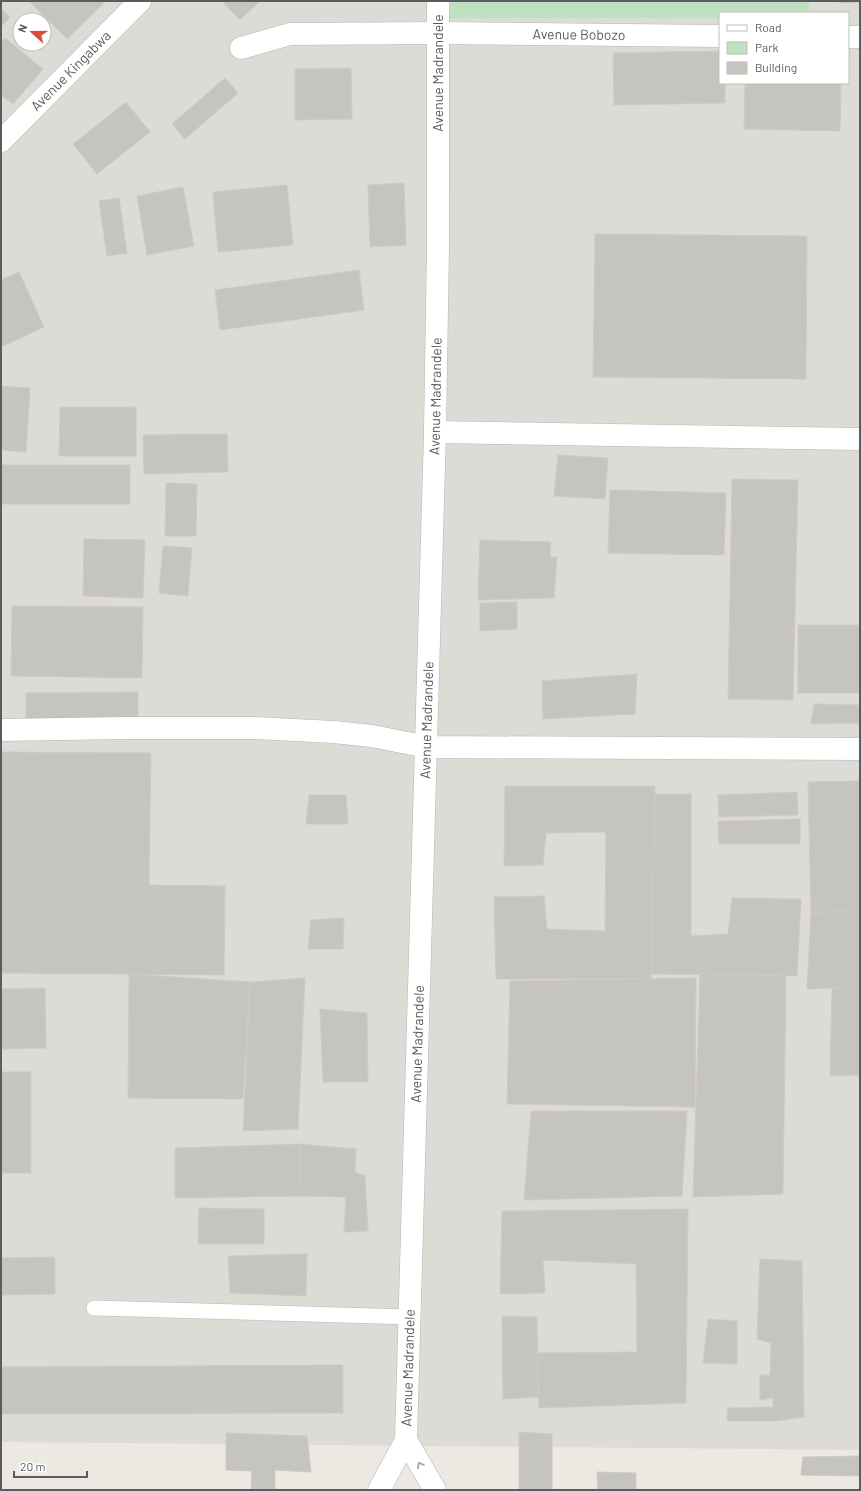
<svg xmlns="http://www.w3.org/2000/svg" width="861" height="1491" font-family="Barlow,sans-serif">
<rect width="100%" height="100%" fill="#ebe9e1"/>
<path fill="#dcdbd5" fill-rule="evenodd" d="M1,1h449v17h270v65h128v-70h-39v-12h51v1449l-859,-8zM20,20h24v24h-24z"/>
<path fill="#bfe1c1" d="M450,1h359v12h-89v5h-271z"/>
<g fill="#c6c4be" stroke="#cfcbc0">
<path d="M29,1h77l-39,38z"/>
<path d="M222,1h38l-20,19z"/>
<path d="M839,1h21v1l-21,1z"/>
<path d="M1,9l9,8 -9,10z"/>
<path d="M5,38l38,31 -30,35 -12,-9v-52z"/>
<path d="M720,51v32h5v20l-111,2 -1,-52z"/>
<path d="M351,68l1,51 -57,1v-51z"/>
<path d="M225,78l13,15 -53,46 -13,-15z"/>
<path d="M745,83h96l-1,48 -96,-2z"/>
<path d="M126,102l24,30 -53,42 -24,-30z"/>
<path d="M404,183l2,62 -36,2 -2,-62z"/>
<path d="M287,185l6,60 -75,7 -5,-60z"/>
<path d="M183,187l11,59 -47,9 -10,-59z"/>
<path d="M119,198l8,55 -20,3 -8,-55z"/>
<path d="M595,234l212,2 -1,143 -213,-2z"/>
<path d="M359,270l5,40 -144,20 -5,-40z"/>
<path d="M19,272l25,55 -43,20v-67z"/>
<path d="M1,386l29,2 -4,64 -25,-2z"/>
<path d="M60,407h76v49h-77z"/>
<path d="M227,434l1,38 -84,2 -1,-39z"/>
<path d="M558,455l50,3 -3,41 -51,-3z"/>
<rect x="1" y="465" width="129" height="39"/>
<path d="M732,479l66,1 -5,220 -65,-1z"/>
<path d="M166,483l31,1 -1,52h-31z"/>
<path d="M610,490l116,3 -2,62 -116,-2z"/>
<path d="M84,539l61,1 -2,58 -60,-2z"/>
<path d="M480,540l71,2 -1,15h7l-3,41 -76,2z"/>
<path d="M163,546l29,2 -4,48 -29,-3z"/>
<path d="M517,602v27l-37,2v-28z"/>
<path d="M12,606l131,1 -1,71 -131,-2z"/>
<rect x="798" y="625" width="62" height="68"/>
<path d="M637,674l-2,40 -92,5 -1,-38z"/>
<path d="M138,692v27h-112v-26z"/>
<path d="M814,704l46,1v18l-49,1z"/>
<path d="M1,752l150,1 -2,132 76,1 -1,89 -223,-2z"/>
<path d="M860,781v129l-49,3 -3,-131z"/>
<path d="M505,786h150l-4,193h-155l-2,-82 50,-1 3,33 58,2 1,-99 -60,1 -3,32 -39,1z"/>
<path d="M797,792l1,23 -79,2 -1,-22z"/>
<path d="M655,794h36v142l37,-2 4,-36 69,1 -4,77 -146,-2z"/>
<path d="M309,795h37l2,29h-42z"/>
<path d="M800,819v25h-81l-1,-23z"/>
<path d="M860,910v77l-53,2 4,-76z"/>
<path d="M344,918l-1,31h-35l3,-29z"/>
<path d="M129,974l121,8 -7,117 -115,-1z"/>
<path d="M700,974l86,2 -3,218 -90,3z"/>
<path d="M305,978l-7,151 -55,2 7,-149z"/>
<path d="M696,978l-1,129 -188,-3 3,-123z"/>
<path d="M860,987v88l-30,1 2,-88z"/>
<path d="M45,988l1,60 -45,1v-60z"/>
<path d="M320,1009l47,4 1,69h-45z"/>
<rect x="1" y="1072" width="30" height="101"/>
<path d="M531,1111h156l-5,85 -158,4z"/>
<path d="M299,1144l3,52 -127,2v-50z"/>
<path d="M299,1144l57,5 -1,23 10,4 3,55 -24,1 2,-35 -44,-1z"/>
<path d="M199,1208l65,1v35h-66z"/>
<path d="M688,1209l-2,194 -147,5 -2,-55 100,-1 -1,-88 -93,-4 2,33 -45,1 2,-83z"/>
<path d="M307,1254l-1,42 -76,-3 -2,-37z"/>
<path d="M55,1257v37l-54,1v-37z"/>
<path d="M760,1259l42,2 2,156 -28,4h-49l1,-13 45,-1v-9l-13,2v-25h10l1,-32 -14,-4z"/>
<path d="M502,1316l35,1 1,80 -35,2z"/>
<path d="M708,1319l29,2v43l-34,-1z"/>
<path d="M343,1365v48l-342,1v-47z"/>
<path d="M519,1432l33,2v56h-33z"/>
<path d="M226,1433l81,3 4,36 -36,-2v20h-24l1,-19 -26,-1z"/>
<path d="M860,1456v20l-59,-1 2,-18z"/>
<path d="M597,1472l39,1v17h-38z"/>
</g>
<g fill="none" stroke-linecap="round" stroke-linejoin="round">
<defs>
<path id="service" d="M94,1308l316,9"/>
<g id="minor">
<path d="M848,37h12"/>
<path id="s1" d="M241,48l49,-14 148,-1 282,3"/>
<path d="M435,432l425,7"/>
<path d="M1,730l125,-2h129l79,4 38,4 55,11 433,2"/>
</g>
<g id="tertiary">
<path id="s2" d="M1,141l139,-140"/>
<path d="M406,1440l29,50"/>
<path id="s3" d="M379,1490l27,-50 29,-1008 3,-186v-245"/>
</g>
</defs>
<use href="#service" stroke="#b3b6ba" stroke-width="16"/>
<use href="#minor" stroke="#b3b6ba" stroke-width="23"/>
<use href="#tertiary" stroke="#b3b6ba" stroke-width="23"/>
<use href="#service" stroke="#fff" stroke-width="15"/>
<use href="#minor" stroke="#fff" stroke-width="22"/>
<use href="#tertiary" stroke="#fff" stroke-width="22"/>
</g>
<defs><path id="oneway-chevron" d="M-2-3.5L2.5 0L-2 3.5" fill="none" stroke-width="1.6" stroke-linecap="round" stroke-linejoin="round"/></defs>
<use stroke="#9b9da0" href="#oneway-chevron" transform="translate(420 1465) rotate(-120)"/>
<g text-anchor="middle" stroke-width="3" stroke-linejoin="round" paint-order="stroke">
<g font-size="14" fill="#595c60" stroke="#fff">
<text dy="5" stroke="none"><textPath href="#s1" startOffset="340">Avenue Bobozo</textPath></text>
<text dy="5" stroke="none"><textPath href="#s2" startOffset="99">Avenue Kingabwa</textPath></text>
<text transform="translate(438 73) rotate(-90)" y="5">Avenue Madrandele</text>
<text dy="5" stroke="none"><textPath href="#s3" startOffset="1101">Avenue Madrandele</textPath></text>
<text dy="5" stroke="none"><textPath href="#s3" startOffset="777">Avenue Madrandele</textPath></text>
<text dy="5" stroke="none"><textPath href="#s3" startOffset="453">Avenue Madrandele</textPath></text>
<text dy="5" stroke="none"><textPath href="#s3" startOffset="129">Avenue Madrandele</textPath></text>
</g>
</g>
<rect width="861" height="1491" fill="none" stroke="#595c60" stroke-width="4"/>
<rect x="719" y="12" width="130" height="72" fill="#ffffff" stroke="#bdbebf"/>
<rect x="727" y="25" width="20" height="6" fill="#ffffff" stroke="#bdbebf"/>
<text x="755" y="32" font-size="12" fill="#595c60">Road</text>
<rect x="727" y="42" width="20" height="12" fill="#bfe1c1" stroke="#bdbebf"/>
<text x="755" y="52" font-size="12" fill="#595c60">Park</text>
<rect x="727" y="62" width="20" height="12" fill="#c6c4be" stroke="#bdbebf"/>
<text x="755" y="72" font-size="12" fill="#595c60">Building</text>
<g transform="translate(32 32) rotate(291)"><circle r="19" fill="#ffffff" stroke="#bdbebf"/>
<path d="M0-3L7 15L0 10L-7 15Z" fill="#da4f38"/>
<text y="-6" font-size="11" font-weight="bold" text-anchor="middle" fill="#595c60">N</text>
</g>
<path d="M14 1471v6h73v-6" fill="none" stroke="#595c60" stroke-width="2"/>
<text x="20" y="1471" font-size="12" fill="#595c60" stroke="#ffffff" stroke-width="3" paint-order="stroke">20 m</text>
</svg>
